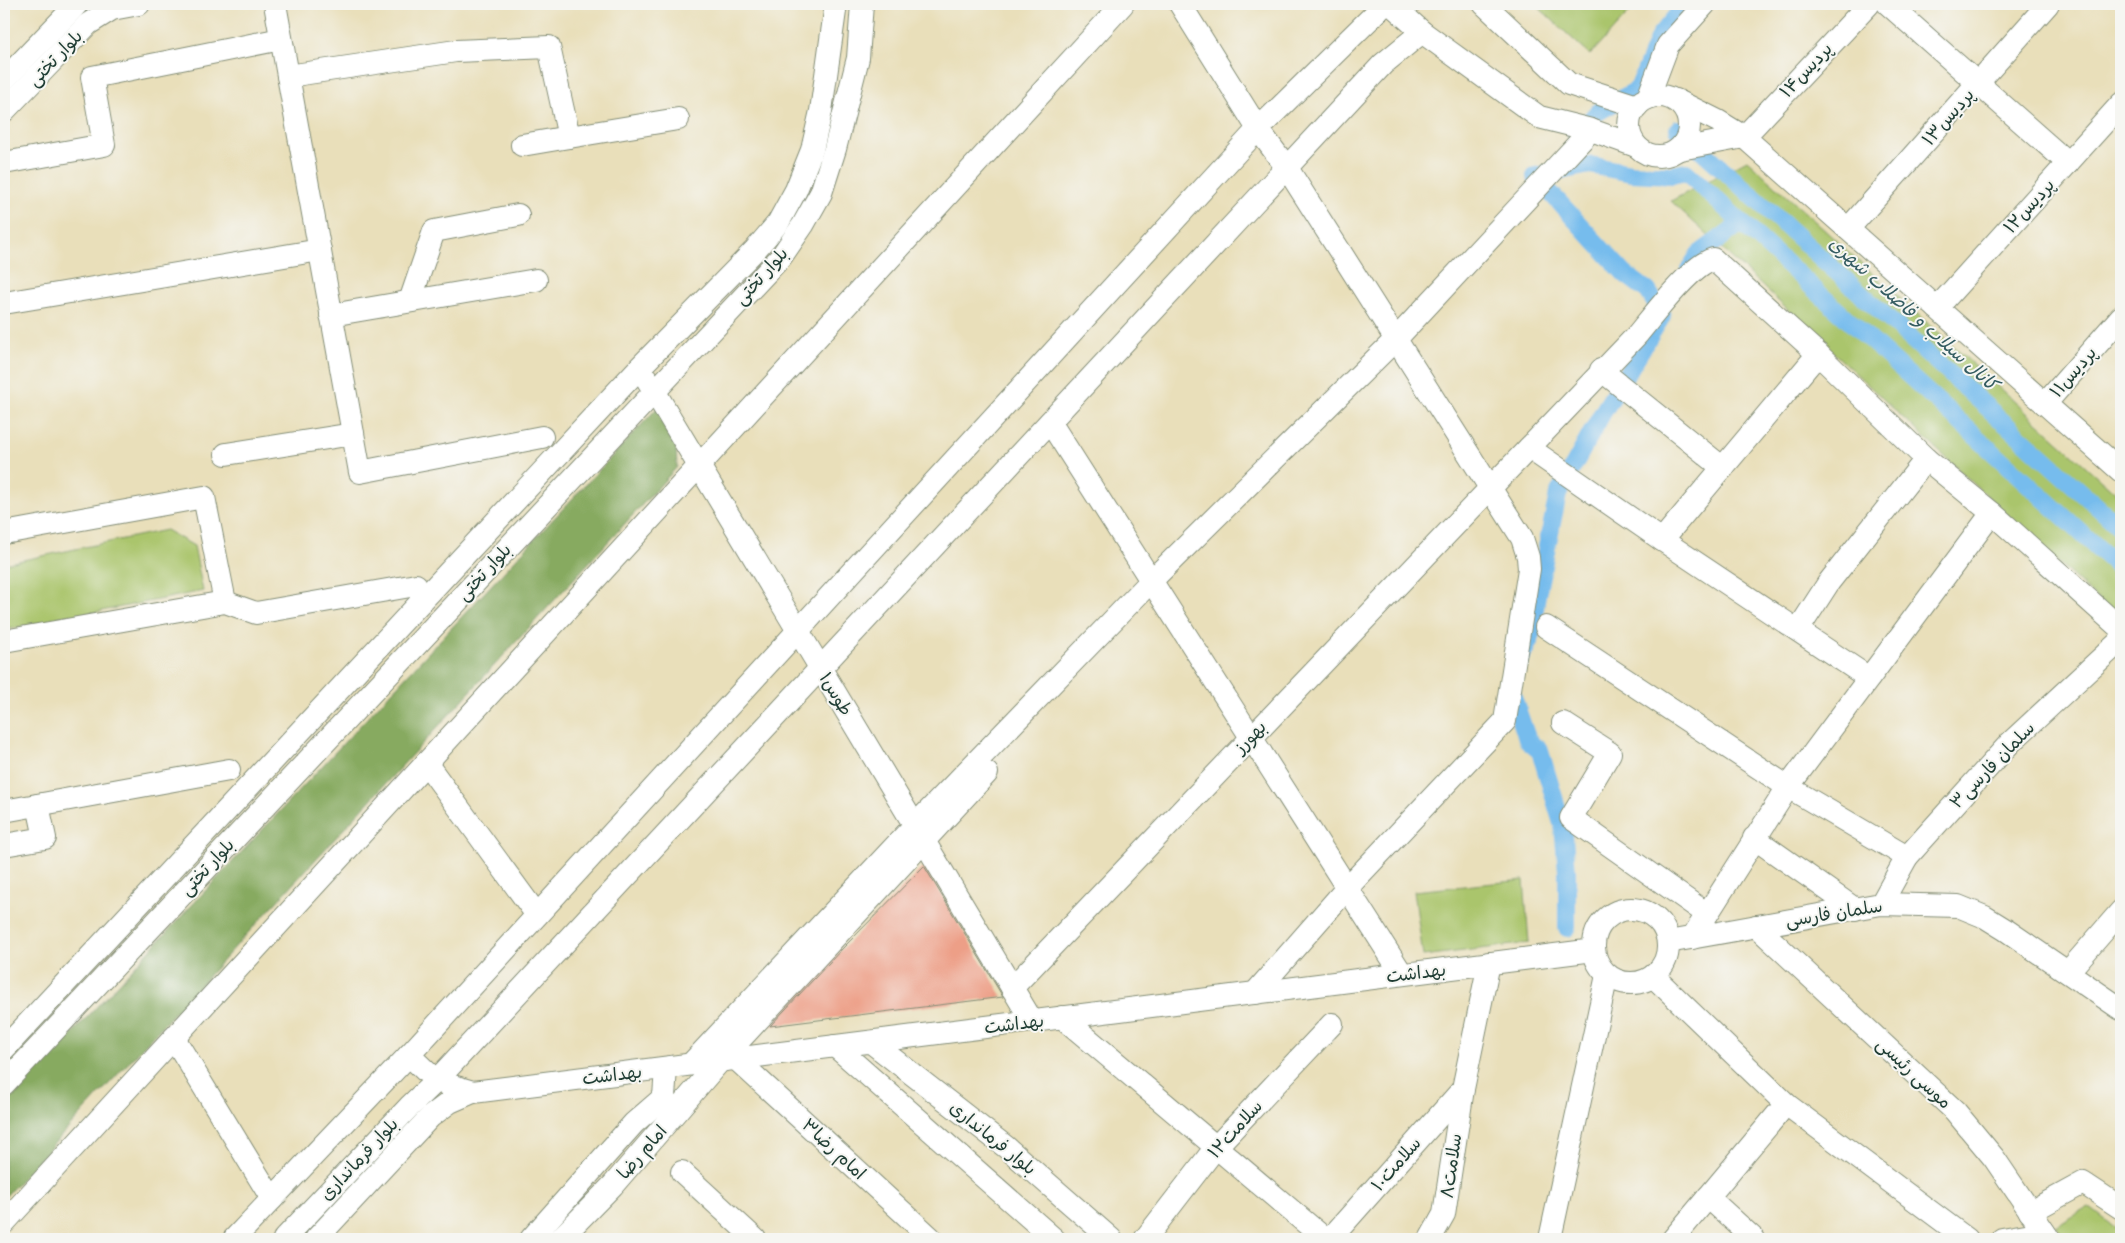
<svg xmlns="http://www.w3.org/2000/svg" width="2125" height="1243" font-family="Mynerve,'Playpen Sans Arabic',sans-serif">
<rect width="100%" height="100%" fill="#f6f6f2"/>
<filter id="ink" filterUnits="userSpaceOnUse"><feTurbulence type="fractalNoise" baseFrequency=".02" numOctaves="2"/><feDisplacementMap in="SourceGraphic" scale="10" xChannelSelector="R" yChannelSelector="G"/><feConvolveMatrix kernelMatrix="1 2 1 2 8 2 1 2 1" color-interpolation-filters="sRGB"/></filter>
<filter id="wash" filterUnits="userSpaceOnUse"><feTurbulence type="fractalNoise" baseFrequency=".0096" numOctaves="4" result="noise"/><feDisplacementMap in="SourceGraphic" scale="20" xChannelSelector="R" yChannelSelector="G"/><feGaussianBlur stdDeviation="1.12" result="paint"/><feColorMatrix in="noise" values="0 0 0 0 0 0 0 0 0 0 0 0 0 0 0 0 0 1.4 0 .05"/><feComposite in="paint" operator="in"/></filter>
<g filter="url(#wash)">
<rect width="100%" height="100%" fill="#e9dfba"/>
<g fill="#aac56c" stroke="#648150">
<path d="M1535,4h102l-47,51z"/>
<path d="M1747,160l374,338v123l-450,-420z"/>
<path d="M166,530l28,16 9,45 -199,39v-66z"/>
<path d="M1524,880l5,63 -106,13 -9,-65z"/>
<path d="M2089,1207l32,25v7h-55l-11,-12z"/>
</g>
<path fill="#87aa60" stroke="#53744a" d="M661,404l14,24 2,39 -673,731v-92z"/>
<g fill="none" stroke-linecap="round" stroke-linejoin="round">
<g stroke="#76bced" stroke-width="18">
<path d="M1678,129l443,399"/>
<path d="M1576,134l22,-22 40,-23 21,-52 27,-33"/>
<path d="M1689,270l10,-16 42,-31"/>
<path d="M1659,321l-3,-17 -8,-13 -23,-17 -90,-98 55,-11 41,8 41,2 14,-3 435,397"/>
<path d="M1519,662l12,-25 6,-42 21,-101 45,-82 59,-96"/>
<path d="M1511,691l17,50 12,10 23,76 4,44v57"/>
</g>
</g>
<g id="blocks">
<path fill="#ed9f87" d="M924,866l79,131 -233,29 73,-78z"/>
</g>
</g>
<g filter="url(#ink)">
<use href="#blocks" fill-opacity="0" stroke="#848e77" stroke-width="1"/>
<g fill="none" stroke-linecap="round" stroke-linejoin="round">
<defs>
<g id="minor">
<path d="M275,4l85,468 182,-35"/>
<path d="M1180,4l78,125 29,39 235,370 6,19 1,12 -24,152 -158,167 -92,105"/>
<path d="M1391,4l31,28 117,85 52,13 45,16"/>
<path d="M1484,4l85,80 68,22"/>
<path d="M1869,4l-125,133 377,334"/>
<path d="M1888,4l180,159"/>
<path d="M288,76l168,-25 93,-4 20,90 109,-18"/>
<path d="M4,80l73,-76"/>
<circle cx="1659" cy="126" r="30"/>
<path d="M1648,98l20,-53 37,-41"/>
<path d="M1676,100l42,21 26,16 -64,12"/>
<path d="M4,111l84,-87 24,-15 27,-5"/>
<path d="M522,145l47,-8"/>
<path d="M4,163l100,-18 -12,-68 189,-38"/>
<path d="M1848,229l200,-225"/>
<path d="M410,301l24,-70 84,-16"/>
<path d="M4,303l316,-53"/>
<path d="M1937,308l184,-204"/>
<path d="M331,315l205,-35"/>
<path d="M1601,370l122,98"/>
<path d="M647,379l385,642"/>
<path d="M2045,404l76,-87"/>
<path d="M1050,422l352,552"/>
<path d="M1529,448l133,92 207,138"/>
<path d="M226,454l127,-20"/>
<path d="M4,533l200,-36 21,105"/>
<path d="M1662,540l156,-186"/>
<path d="M1546,627l242,160 119,70"/>
<path d="M1798,630l31,-48 97,-123"/>
<path d="M4,641l221,-39 31,11 160,-28"/>
<path d="M1563,723l47,30 -39,65 136,96"/>
<path d="M426,763l111,152"/>
<path d="M4,811l225,-41"/>
<path d="M1754,838l101,71"/>
<path d="M4,845l41,-7 -7,-33"/>
<path d="M1881,904l26,-47 103,-114 111,-103"/>
<circle cx="1631" cy="946" r="37"/>
<path d="M1756,926l199,185 39,47 55,81"/>
<path d="M1692,938l96,-151 204,-274"/>
<path d="M1668,942l213,-38 77,2 27,11 21,13 115,79"/>
<path d="M2068,972l53,-61"/>
<path d="M1653,976l133,128 181,135"/>
<path d="M1012,988l624,-652c16,-19 55,-71 77,-77l105,95 108,105 66,54 129,116"/>
<path d="M1062,1017l263,222"/>
<path d="M174,1038l98,161"/>
<path d="M871,1042l135,105 105,92"/>
<path d="M835,1046l219,193"/>
<path d="M4,1049l636,-682 115,-117 23,-27 18,-33 16,-40 9,-39 15,-107"/>
<path d="M409,1055l27,26 37,11 1121,-142"/>
<path d="M736,1059l196,180"/>
<path d="M691,1064l224,-239 236,-244 245,-242 195,-209"/>
<path d="M4,1084l777,-827 22,-32 18,-32 14,-44 23,-91 4,-54"/>
<path d="M682,1172l73,67"/>
<path d="M1708,1197l46,42"/>
<path d="M2030,1212l53,-29 38,25"/>
<path d="M4,1223l1119,-1219"/>
<path d="M234,1239l175,-184 849,-926 127,-125"/>
<path d="M284,1239l125,-132 27,-26 947,-1017 39,-32"/>
<path d="M316,1239l114,-122 20,-15 23,-10"/>
<path d="M531,1239l103,-116 30,-26 2,-29"/>
<path d="M560,1239l53,-54 107,-124 267,-288"/>
<path d="M1145,1239l71,-92 116,-123"/>
<path d="M1330,1239l133,-150"/>
<path d="M1430,1239l14,-25 19,-125 26,-126"/>
<path d="M1550,1239l57,-264"/>
<path d="M1673,1239l113,-135"/>
<path d="M2002,1239l42,-7"/>
</g>
</defs>
<use href="#minor" stroke="#848e77" stroke-width="24"/>
<use href="#minor" stroke="#fff" stroke-width="22"/>
</g>
</g>
<g text-anchor="middle" stroke-width="4" stroke-linejoin="round" paint-order="stroke">
<g font-size="18" fill="#1f3d34" stroke="#f6f6f2">
<text transform="translate(55 58) rotate(-46)" y="6">بلوار تختی</text>
<text transform="translate(1806 70) rotate(-47)" y="6">پردیس۱۴</text>
<text transform="translate(1948 117) rotate(-49)" y="6">پردیس۱۳</text>
<text transform="translate(2029 206) rotate(-48)" y="6">پردیس۱۲</text>
<text transform="translate(761 276) rotate(-48)" y="6">بلوار تختی</text>
<text transform="translate(2073 372) rotate(-49)" y="6">پردیس۱۱</text>
<text transform="translate(484 572) rotate(-47)" y="6">بلوار تختی</text>
<text transform="translate(836 694) rotate(59)" y="6">طوس۱</text>
<text transform="translate(1250 737) rotate(-46)" y="6">بهورز</text>
<text transform="translate(1992 765) rotate(-46)" y="6">سلمان فارسی۳</text>
<text transform="translate(207 867) rotate(-47)" y="6">بلوار تختی</text>
<text transform="translate(1834 913) rotate(-9)" y="6">سلمان فارسی</text>
<text transform="translate(1416 973) rotate(-7)" y="6">بهداشت</text>
<text transform="translate(1014 1024) rotate(-7)" y="6">بهداشت</text>
<text transform="translate(1914 1073) rotate(43)" y="6">موسی رئیسی</text>
<text transform="translate(612 1075) rotate(-7)" y="6">بهداشت</text>
<text transform="translate(1235 1129) rotate(-48)" y="6">سلامت۱۲</text>
<text transform="translate(993 1138) rotate(39)" y="6">بلوار فرمانداری</text>
<text transform="translate(834 1149) rotate(43)" y="6">امام رضا۳</text>
<text transform="translate(642 1152) rotate(-49)" y="6">امام رضا</text>
<text transform="translate(359 1159) rotate(-47)" y="6">بلوار فرمانداری</text>
<text transform="translate(1396 1164) rotate(-49)" y="6">سلامت۱۰</text>
<text transform="translate(1451 1166) rotate(-82)" y="6">سلامت۸</text>
</g>
<g font-size="19" font-style="italic" fill="#355d62" stroke="#f6f6f2">
<text transform="translate(1914 313) rotate(42)" y="7">کانال سیلاب و فاضلاب شهری</text>
</g>
</g>
<rect width="2125" height="1243" fill="none" stroke="#f6f6f2" stroke-width="20"/>
</svg>
